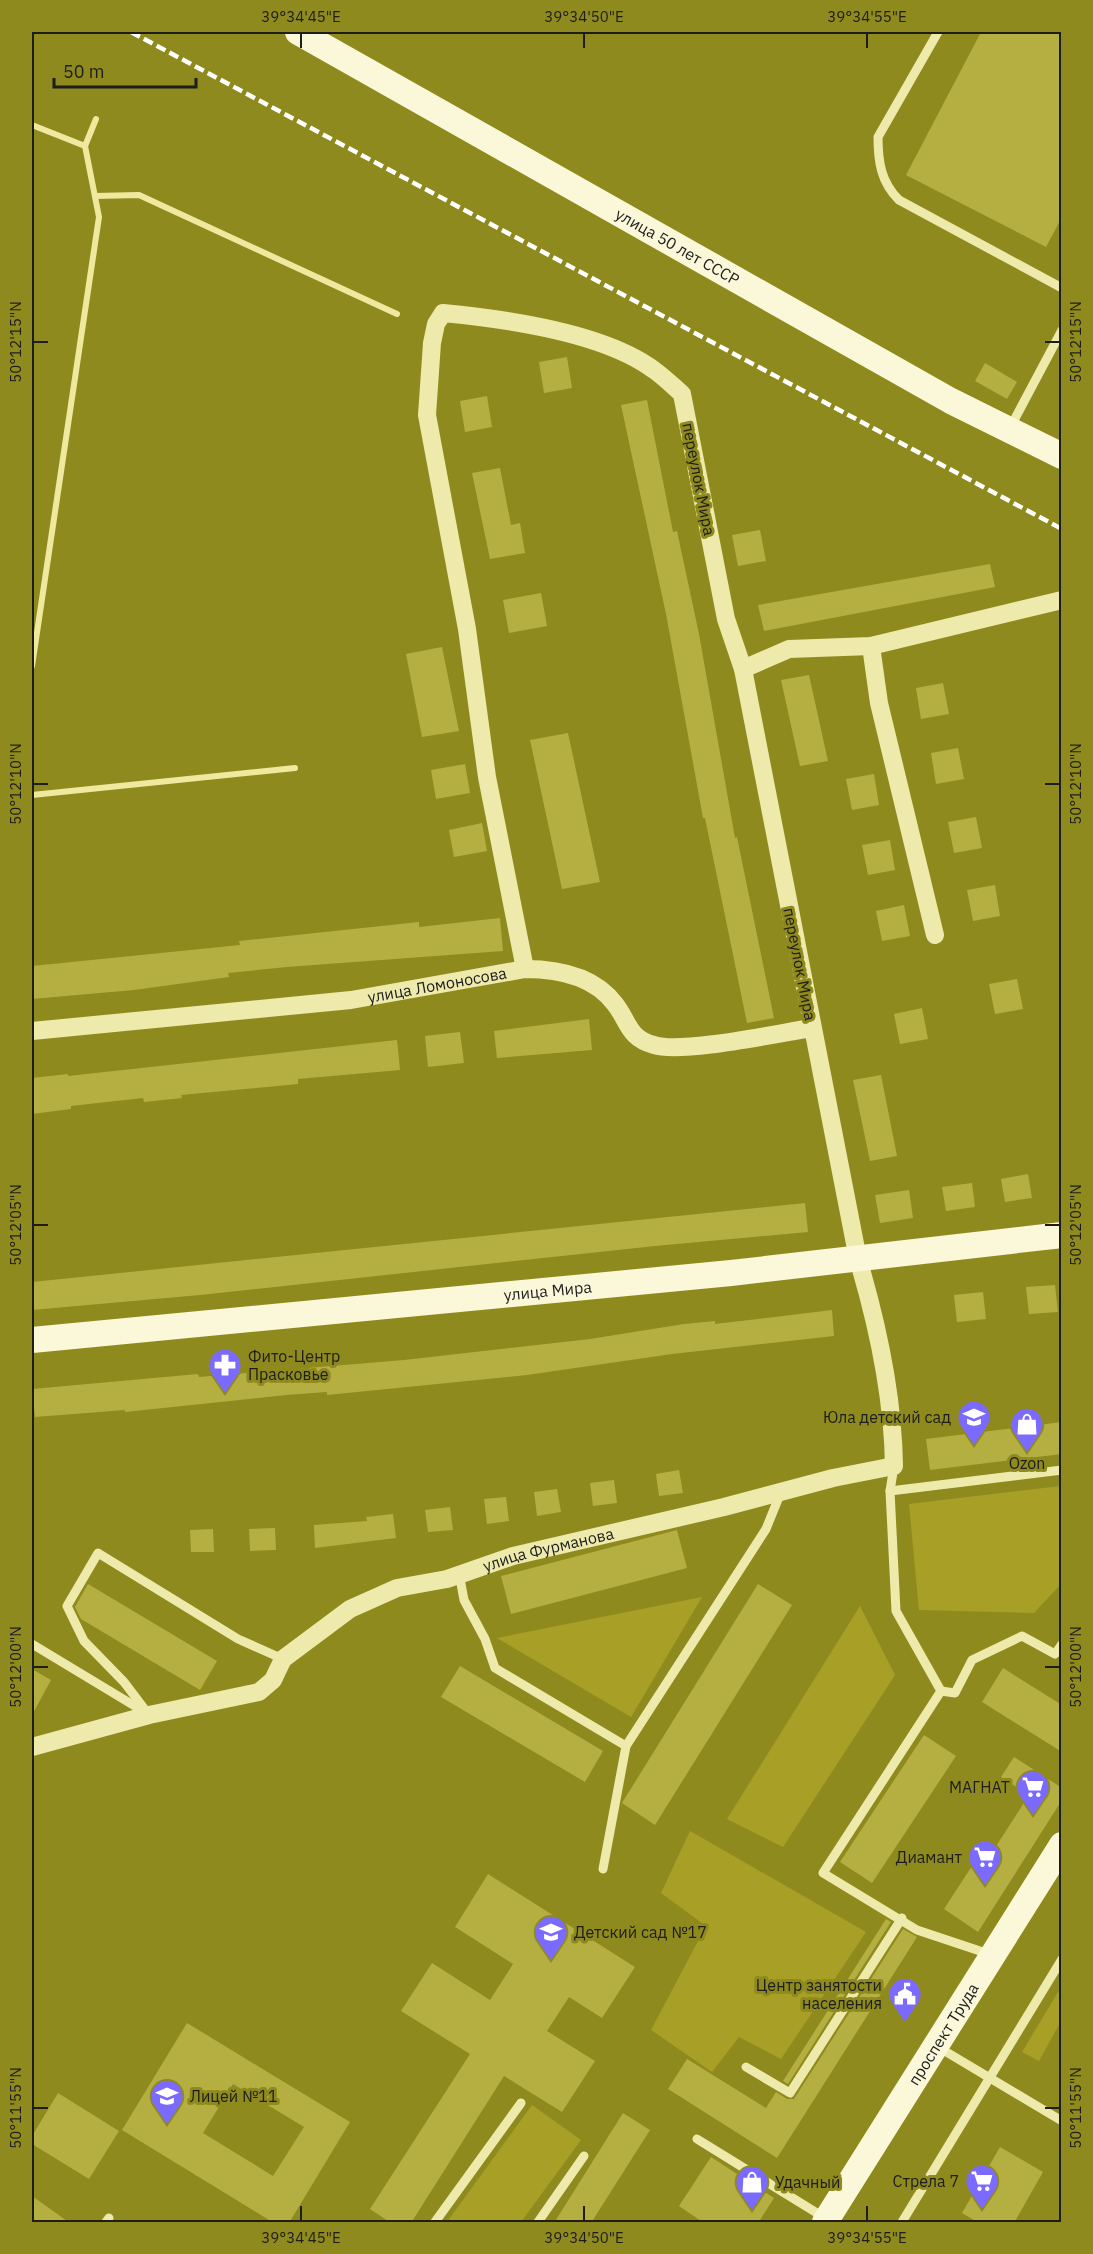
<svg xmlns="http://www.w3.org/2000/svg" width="1093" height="2254" font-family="'IBM Plex Sans',sans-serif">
<rect width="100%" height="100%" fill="#8f8a1d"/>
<g fill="#a8a026">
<path d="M1061,1486v98l-27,29 -115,-3 -10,-106z"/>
<path d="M702,1597l-71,120 -134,-79z"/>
<path d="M860,1606l35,69 -112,172 -56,-28z"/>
<path d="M690,1831l176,101 -85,127 -42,-22 -27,35 -61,-42 55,-104 -45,-33z"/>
<path d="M1058,1992l3,2v27l-22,40 -17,-9z"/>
<path d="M532,2105l49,35 -60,82h-74z"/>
</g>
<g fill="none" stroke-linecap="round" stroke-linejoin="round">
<g stroke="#efe99f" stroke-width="6">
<path d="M32,125l53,21"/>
<path d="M95,196l44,-1 258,119"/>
<path d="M32,666l67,-449 -14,-71 11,-27"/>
<path d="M32,795l263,-27"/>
</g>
</g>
<g fill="#b5af41" fill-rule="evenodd">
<path d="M981,32h81v185l-16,30 -140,-72z"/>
<path d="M567,357l5,31 -28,5 -5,-31z"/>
<path d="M985,363l32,19 -10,17 -32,-18z"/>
<path d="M487,396l5,31 -27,5 -5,-31z"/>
<path d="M647,400l26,132 4,-1 22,103 36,204 2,-1 37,181 -27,5 -42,-205h-2l-37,-204 -45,-209z"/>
<path d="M500,468l11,57 9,-2 5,30 -35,6 -18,-86z"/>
<path d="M760,530l6,31 -28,5 -6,-31z"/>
<path d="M990,564l5,23 -231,44 -6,-26z"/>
<path d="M541,593l6,33 -38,7 -6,-33z"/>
<path d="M442,647l17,84 -37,6 -16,-83z"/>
<path d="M809,675l19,86 -28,5 -19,-86z"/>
<path d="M943,683l6,31 -28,5 -5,-31z"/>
<path d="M568,733l32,149 -38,7 -32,-149z"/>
<path d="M958,748l6,31 -28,5 -5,-31z"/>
<path d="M465,764l5,29 -34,6 -5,-29z"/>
<path d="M874,774l5,31 -27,5 -6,-31z"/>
<path d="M976,817l6,31 -28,5 -6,-31z"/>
<path d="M482,823l5,28 -33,6 -5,-27z"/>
<path d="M890,840l5,30 -27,5 -6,-30z"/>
<path d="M995,885l5,31 -27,5 -6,-31z"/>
<path d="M904,905l6,31 -28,5 -6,-30z"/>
<path d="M500,918l3,33 -216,16 -59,6 1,4 -95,13 -102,9v-33l208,-21 -1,-4 180,-19v5z"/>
<path d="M1017,979l6,30 -28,5 -6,-30z"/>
<path d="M922,1008l6,31 -28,5 -6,-30z"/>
<path d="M589,1019l3,31 -95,8 -3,-27z"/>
<path d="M460,1032l4,31 -36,4 -3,-31z"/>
<path d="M397,1040l3,30 -102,9v5l-117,11 1,3 -38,4 -1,-4 -72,8v3l-39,5v-36l36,-4v2z"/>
<path d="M881,1075l16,81 -27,5 -17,-81z"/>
<path d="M1028,1174l4,24 -27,4 -4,-23z"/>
<path d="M972,1183l3,24 -29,4 -4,-24z"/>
<path d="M909,1190l4,28 -33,5 -5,-28z"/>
<path d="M805,1203l3,29 -153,14 -455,49 -168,15v-28z"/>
<path d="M1055,1285l3,27 -29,2 -3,-27z"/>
<path d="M983,1292l3,27 -29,3 -3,-27z"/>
<path d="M832,1310l2,26 -162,18 -145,21 -200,20v-3l-41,3 -161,17v-2l-90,7 -3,-28 166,-15 1,3 205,-17 186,-21 94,-15 31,-3v3z"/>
<path d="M1062,1422v32l-132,16 -4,-31z"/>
<path d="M679,1470l4,23 -24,3 -3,-22z"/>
<path d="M614,1480l3,23 -24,3 -3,-23z"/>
<path d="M557,1489l4,23 -24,4 -3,-24z"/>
<path d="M506,1497l3,24 -22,3 -3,-25z"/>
<path d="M450,1507l3,23 -25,2 -3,-22z"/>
<path d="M393,1514l3,24 -81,10 -1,-23 53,-4 -1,-4z"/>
<path d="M275,1528l1,22 -26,1 -1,-22z"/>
<path d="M213,1529l1,23h-23l-1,-22z"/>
<path d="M677,1530l10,38 -176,46 -10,-38z"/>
<path d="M88,1584l129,77 -17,29 -119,-71 -6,-12z"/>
<path d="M758,1584l34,21 -137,220 -33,-22z"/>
<path d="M460,1666l143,85 -18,31 -144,-85z"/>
<path d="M1003,1668l59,37v47l-80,-50z"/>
<path d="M32,1669l19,11 -19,35z"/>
<path d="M924,1735l32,21 -84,127 -32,-21z"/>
<path d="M1014,1757l48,31v12l-84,132 -34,-23 39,-60 8,5 38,-59 -28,-18z"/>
<path d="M488,1874l147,93 -33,51 -33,-21 -22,34 48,30 -33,51 -58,-36 -93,147h-20l-21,-14 100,-155 -69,-43 31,-48 58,37 23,-36 -58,-37z"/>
<path d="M886,1919l5,3 -103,162 -5,-3z"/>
<path d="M903,1929l14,8 -140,221 -109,-69 19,-30 79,49 10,-16 11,7h7z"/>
<path d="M187,2023l163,99 -61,101h-15l-152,-93zM233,2084l71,43 -31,49 -70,-43z"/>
<path d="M58,2093l61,38 -30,48 -57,-35v-8z"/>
<path d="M623,2113l27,17 -59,93h-37z"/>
<path d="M1000,2147l43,25 -29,51h-35l-17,-10z"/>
<path d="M711,2157l63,41 -16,25h-54l-25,-17z"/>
<path d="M32,2196l38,27h-38z"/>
</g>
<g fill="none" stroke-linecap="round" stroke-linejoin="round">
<g stroke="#edeaac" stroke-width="9">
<path d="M938,32l-60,105c0,25 3,45 21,63l163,88"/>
<path d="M1010,428l52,-98"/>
<path d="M894,1466l-4,25 6,120 45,80 -118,182 94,57 75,25"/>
<path d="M890,1491l172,-21"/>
<path d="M459,1573l5,27 21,39 10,29 131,78 140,-217 15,-37"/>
<path d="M32,1644l111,67"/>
<path d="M941,1691l14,2 17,-33 50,-24 33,18 7,-10"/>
<path d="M149,1715l-25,-33 -40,-41 -17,-35 31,-53 140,86 45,20"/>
<path d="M603,1869l23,-123"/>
<path d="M938,2047l124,74"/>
<path d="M746,2067l44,26 112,-175"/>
<path d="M697,2139l128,79"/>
<path d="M106,2222l3,-4"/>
<path d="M435,2222l86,-119"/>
<path d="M538,2222l46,-66"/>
<path d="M902,2222l160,-263"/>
</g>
<g stroke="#edeaac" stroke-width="18">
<path d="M871,646l8,57 56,232"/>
<path d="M743,669l46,-20 82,-3 191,-46"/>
<path id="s1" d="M32,1031l319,-31 174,-31c32,0 69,7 90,35 14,18 13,34 39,41 28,9 124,-12 158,-17"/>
<path id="s2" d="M32,1747l117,-32 110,-23 14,-12 10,-21 67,-50 47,-21 50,-9 66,-23 211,-49 109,-29 61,-12c-1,-70 -16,-140 -36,-207l-115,-590 -17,-50 -44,-225c-9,-8 -18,-17 -28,-24 -51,-38 -148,-51 -211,-57l-7,11 -4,19 -5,72 40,214 20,148 38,192"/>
</g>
<g stroke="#faf8d8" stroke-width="26">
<path id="s3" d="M298,32l653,369 111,55"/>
<path id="s4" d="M32,1340l699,-67 331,-38"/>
<path id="s5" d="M825,2222l237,-377"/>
</g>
<path stroke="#fff" stroke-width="4.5" stroke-dasharray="10 4.5" stroke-linecap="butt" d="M131,32l931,497"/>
</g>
<path fill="none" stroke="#1d1d1d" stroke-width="2" d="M301,33v15M584,33v15M867,33v15M33,342h15M1045,342h15M33,784h15M1045,784h15M33,1225h15M1045,1225h15M33,1667h15M1045,1667h15M33,2108h15M1045,2108h15M301,2206v15M584,2206v15M867,2206v15"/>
<defs>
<symbol id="pharmacy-pin" viewBox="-11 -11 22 30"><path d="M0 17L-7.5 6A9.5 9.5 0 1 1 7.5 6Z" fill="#7a6afd" stroke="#8f8a1d"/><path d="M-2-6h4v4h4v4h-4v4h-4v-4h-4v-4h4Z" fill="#fff"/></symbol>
<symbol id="school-pin" viewBox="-11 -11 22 30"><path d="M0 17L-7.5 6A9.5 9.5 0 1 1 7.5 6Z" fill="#7a6afd" stroke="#8f8a1d"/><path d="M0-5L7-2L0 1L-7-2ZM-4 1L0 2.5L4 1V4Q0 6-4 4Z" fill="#fff"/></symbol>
<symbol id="shop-pin" viewBox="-11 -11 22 30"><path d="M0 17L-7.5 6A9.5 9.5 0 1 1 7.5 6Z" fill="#7a6afd" stroke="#8f8a1d"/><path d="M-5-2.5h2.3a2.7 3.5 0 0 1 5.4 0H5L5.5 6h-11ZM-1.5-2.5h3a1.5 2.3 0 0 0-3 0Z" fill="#fff"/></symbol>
<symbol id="supermarket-pin" viewBox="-11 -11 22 30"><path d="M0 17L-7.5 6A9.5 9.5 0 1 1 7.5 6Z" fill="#7a6afd" stroke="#8f8a1d"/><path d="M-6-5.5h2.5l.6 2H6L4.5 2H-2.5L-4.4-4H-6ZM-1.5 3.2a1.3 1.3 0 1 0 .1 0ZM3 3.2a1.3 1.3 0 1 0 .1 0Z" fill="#fff"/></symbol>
<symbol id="civic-pin" viewBox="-11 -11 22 30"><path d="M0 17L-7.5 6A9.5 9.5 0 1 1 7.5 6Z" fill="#7a6afd" stroke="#8f8a1d"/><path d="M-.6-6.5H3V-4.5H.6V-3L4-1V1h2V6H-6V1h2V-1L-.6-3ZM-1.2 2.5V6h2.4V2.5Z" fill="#fff"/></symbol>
</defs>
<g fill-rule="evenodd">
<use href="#pharmacy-pin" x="206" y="1346" width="38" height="52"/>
<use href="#school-pin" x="955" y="1398" width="38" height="52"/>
<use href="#shop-pin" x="1008" y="1405" width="38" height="52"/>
<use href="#supermarket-pin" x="1014" y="1768" width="38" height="52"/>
<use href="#supermarket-pin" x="966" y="1838" width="38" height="52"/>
<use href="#school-pin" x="532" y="1913" width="38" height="52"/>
<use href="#civic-pin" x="886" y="1975" width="38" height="52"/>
<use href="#school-pin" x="148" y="2077" width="38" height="52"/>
<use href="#supermarket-pin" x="963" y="2162" width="38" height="52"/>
<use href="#shop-pin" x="733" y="2163" width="38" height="52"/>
</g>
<g text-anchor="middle" stroke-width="6" stroke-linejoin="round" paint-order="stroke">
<g font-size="16" fill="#1d1d1d" stroke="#8f8a1d">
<text dy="6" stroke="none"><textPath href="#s3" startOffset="436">улица 50 лет СССР</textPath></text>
<text transform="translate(699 479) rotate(79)" y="6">переулок Мира</text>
<text transform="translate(800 964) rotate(79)" y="6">переулок Мира</text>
<text dy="6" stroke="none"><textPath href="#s1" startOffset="408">улица Ломоносова</textPath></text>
<text dy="6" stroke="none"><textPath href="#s4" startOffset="518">улица Мира</textPath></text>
<text dy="6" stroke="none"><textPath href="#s2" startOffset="567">улица Фурманова</textPath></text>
<text dy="6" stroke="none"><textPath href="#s5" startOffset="222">проспект Труда</textPath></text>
</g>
<g font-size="16" fill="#1d1d1d" stroke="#8f8a1d" text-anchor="end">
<text x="248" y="1362" text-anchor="start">Фито-Центр<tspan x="248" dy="18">Прасковье</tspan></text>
<text x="951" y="1423">Юла детский сад</text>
<text x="1027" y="1469" text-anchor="middle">Ozon</text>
<text x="1010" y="1793">МАГНАТ</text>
<text x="962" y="1863">Диамант</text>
<text x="574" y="1938" text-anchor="start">Детский сад №17</text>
<text x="882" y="1991">Центр занятости<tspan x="882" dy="18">населения</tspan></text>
<text x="190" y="2102" text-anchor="start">Лицей №11</text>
<text x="959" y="2187">Стрела 7</text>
<text x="775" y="2188" text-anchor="start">Удачный</text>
</g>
</g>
<rect width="1093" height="2254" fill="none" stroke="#8f8a1d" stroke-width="66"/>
<path d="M54 78v9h142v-9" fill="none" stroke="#1d1d1d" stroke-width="3"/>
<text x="63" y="78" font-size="18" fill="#1d1d1d" stroke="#8f8a1d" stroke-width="4.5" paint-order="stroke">50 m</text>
<rect x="33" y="33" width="1027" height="2188" fill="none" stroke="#1d1d1d" stroke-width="2"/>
<g font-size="15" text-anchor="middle" fill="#1d1d1d">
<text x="301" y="22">39°34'45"E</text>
<text x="584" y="22">39°34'50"E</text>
<text x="867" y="22">39°34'55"E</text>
<text transform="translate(16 342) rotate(-90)" y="5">50°12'15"N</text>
<text transform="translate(1076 342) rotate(-90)" y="5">50°12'15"N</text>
<text transform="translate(16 784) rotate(-90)" y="5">50°12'10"N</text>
<text transform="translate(1076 784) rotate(-90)" y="5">50°12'10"N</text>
<text transform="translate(16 1225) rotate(-90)" y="5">50°12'05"N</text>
<text transform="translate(1076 1225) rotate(-90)" y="5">50°12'05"N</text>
<text transform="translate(16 1667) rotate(-90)" y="5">50°12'00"N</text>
<text transform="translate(1076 1667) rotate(-90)" y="5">50°12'00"N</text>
<text transform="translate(16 2108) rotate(-90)" y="5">50°11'55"N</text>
<text transform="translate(1076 2108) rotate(-90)" y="5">50°11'55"N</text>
<text x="301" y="2243">39°34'45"E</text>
<text x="584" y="2243">39°34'50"E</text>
<text x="867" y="2243">39°34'55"E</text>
</g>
</svg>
